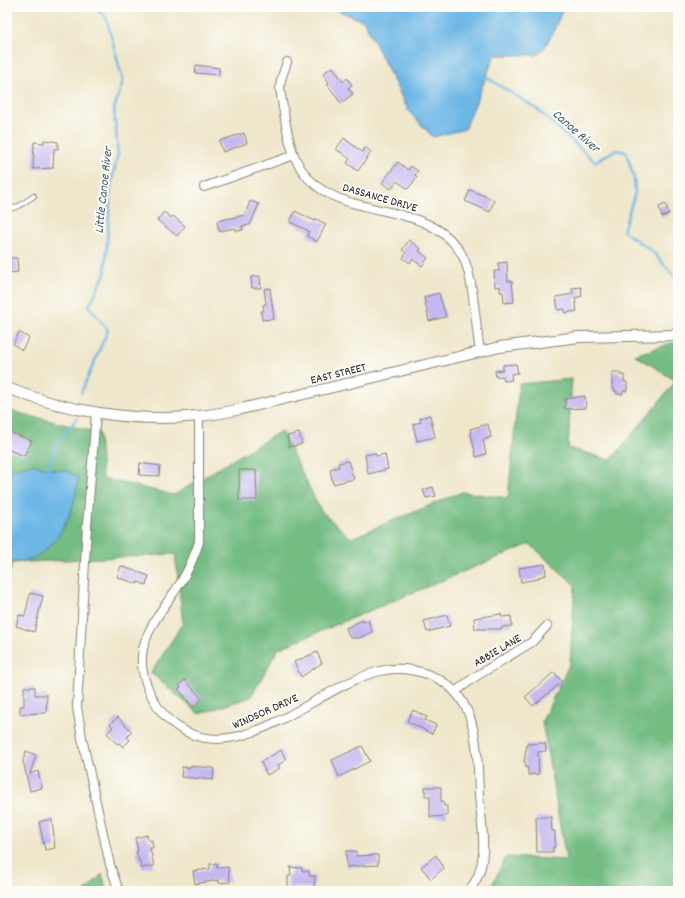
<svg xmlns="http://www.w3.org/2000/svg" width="685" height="898" font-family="Dekko,sans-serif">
<rect width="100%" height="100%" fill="#fdfcf7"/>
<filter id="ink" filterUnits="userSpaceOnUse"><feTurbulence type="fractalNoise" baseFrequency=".025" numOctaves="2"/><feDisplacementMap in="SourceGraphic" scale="8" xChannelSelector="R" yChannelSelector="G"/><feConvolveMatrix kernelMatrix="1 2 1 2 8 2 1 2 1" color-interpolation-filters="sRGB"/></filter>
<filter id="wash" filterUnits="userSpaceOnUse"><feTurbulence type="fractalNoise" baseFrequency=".012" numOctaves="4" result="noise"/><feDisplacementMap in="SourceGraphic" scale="16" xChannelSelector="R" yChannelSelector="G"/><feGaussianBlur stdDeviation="0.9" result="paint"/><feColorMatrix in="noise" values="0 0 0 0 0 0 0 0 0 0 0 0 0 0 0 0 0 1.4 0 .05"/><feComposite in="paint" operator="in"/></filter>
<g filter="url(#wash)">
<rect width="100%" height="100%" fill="#efe7cb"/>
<g fill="#73bc82" stroke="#486c4f">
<path d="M672,343h6v548h-184l-3,-4 15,-30 60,3 -24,-139 28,-58 5,-78 -45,-41 -252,105 -27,48 -52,17 -48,-41 32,-50 -8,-69 -163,9 -5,23v-176l92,23 3,45 72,17 107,-64 40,80 30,27 111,-46 46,6 11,-114 53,-5 -4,69 43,12 65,-79 -41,-26z"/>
<path d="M102,874l5,17h-22z"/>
</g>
<g fill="#6db7e6" stroke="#446a81">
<path d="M329,7h235l-12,27 -9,16 -6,5h-42l-30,74 -32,8 -24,-25 -45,-91z"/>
<path d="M33,464c5,1 8,3 12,4 15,4 18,-2 33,10 -3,37 -26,89 -71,84v-87l4,-5z"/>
</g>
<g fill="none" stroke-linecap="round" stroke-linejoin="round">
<g stroke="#6db7e6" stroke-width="2.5">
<path d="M486,77l51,32 58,53 20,-12 11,2 8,26 1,15 -12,38 29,20 26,29"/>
<path d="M81,393l27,-63 -19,-24 16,-32 6,-90 7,-30 -4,-45 9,-28 -17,-64 -13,-10"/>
<path d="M48,470l9,-26 20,-26"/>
</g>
</g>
<g id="blocks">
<g fill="#c5b7f0">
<path d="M196,65l23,3v7l-24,-2z"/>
<path d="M333,67l10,15 4,-4 5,7 -4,3 5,6 -12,9 -14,-19 2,-1 -6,-10z"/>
<path d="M244,133l3,10 -24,9 -4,-11z"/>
<path d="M344,138l18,14 3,-5 6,5 -13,19 -11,-8 3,-4 -14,-10z"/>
<path d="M44,140l14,2v7h-4l-1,19 -20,1 1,-27 10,1z"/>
<path d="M398,162l10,8 3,-4 7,5 -3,4 2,2 -9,12 -11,-8 -6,8 -9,-6z"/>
<path d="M470,190l24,10 -4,12 -25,-11z"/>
<path d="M250,201l9,3 -9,21 -8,1 1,4 -7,1v-3l-17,3 -2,-10 28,-6z"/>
<path d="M666,204l3,10 -7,3 -3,-10z"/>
<path d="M295,211l20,10 1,-2 10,5 -9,18 -10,-6 2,-5 -19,-9z"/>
<path d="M164,212l7,6 2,-2 12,10 -8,10 -20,-16z"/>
<path d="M409,240l12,9 -2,2 9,7 -6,8 -10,-7 -2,4 -7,-5 3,-5 -4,-3z"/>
<path d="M7,258h10l1,14 -11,1z"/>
<path d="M507,262l1,19h4l2,21 -10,1 -1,-11h-3v-6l-5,1 -1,-16h5l-1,-8z"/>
<path d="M260,276l1,12h-9l-1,-11z"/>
<path d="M581,287l1,9 -7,2 2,13 -12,2v-4l-7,1 -2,-13 17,-3 -1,-6z"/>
<path d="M270,288l4,31 -12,1 -1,-9h3l-1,-6 3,-1 -2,-15z"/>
<path d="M439,293l7,24 -17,4 -5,-24z"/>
<path d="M19,332l10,6 -7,12 -9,-6z"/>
<path d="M516,364l2,9 -7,1 1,6 -8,1 -1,-5 -7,1 -1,-6 8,-1v-5z"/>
<path d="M612,372h8v3h4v7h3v9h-4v3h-6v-3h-3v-3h-2z"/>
<path d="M585,396l1,12 -21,1v-10z"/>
<path d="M430,415l5,22 -18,4 -4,-17 8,-2 -1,-4z"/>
<path d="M488,424l3,13 -8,3 3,14 -10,3 -6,-28z"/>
<path d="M7,431l25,10 -8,15 -17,-7z"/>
<path d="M299,433l3,11 -13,3 -2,-11z"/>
<path d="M375,453l1,3 9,-2 3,15 -20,5 -3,-19z"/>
<path d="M348,461l6,18 -21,5 -3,-15 9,-2 -1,-4z"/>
<path d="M140,463l20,3 -1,10 -20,-1z"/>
<path d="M239,470h17l1,30h-18z"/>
<path d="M433,487l3,9 -10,2 -3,-8z"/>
<path d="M545,564l1,11 -8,2v2l-17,3 -2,-14z"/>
<path d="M121,566l28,10 -3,9 -8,-3 -1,2 -20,-7z"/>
<path d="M30,593l13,3 -9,36 -18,-6 3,-11 6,1z"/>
<path d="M501,614l1,3 9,-1 1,10 -10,1v2h-27l-1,-11z"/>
<path d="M447,615l3,11 -23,6 -3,-11z"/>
<path d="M362,620l1,2 5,-2 4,12 -13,6h-9l-4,-10z"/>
<path d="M317,652l5,11 -21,14 -7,-15z"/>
<path d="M554,672l8,10 -29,24 -8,-9z"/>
<path d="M185,680l17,19 -9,8 -15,-18 3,-2 -2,-2z"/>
<path d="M24,687h11v8h12l-1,18 -26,1v-8h4z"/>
<path d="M413,710l14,7 -2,3 11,5 -4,9 -25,-13z"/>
<path d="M118,717l14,15 -5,5 3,3 -7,7 -4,-4 -2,1 -10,-11 6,-6 -3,-3z"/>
<path d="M545,743l1,8 -8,1 1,22 -11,1v-7h-2l-1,-6h-1l3,-18z"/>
<path d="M362,746l8,15 -31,16 -7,-17z"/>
<path d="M281,750l5,9 -1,2 -7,4 2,3 -13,7 -6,-13z"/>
<path d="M26,751l10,4 -6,19 8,-3 4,17 -12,3 -7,-30z"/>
<path d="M190,766l24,2 -1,12 -32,-3 1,-10 8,1z"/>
<path d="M425,787h16v14h2l1,5h3v10l-17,1v-21h-5z"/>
<path d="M536,817h15l1,14h3v16h-2v5h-16z"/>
<path d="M52,819l3,29 -10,2 -6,-28z"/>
<path d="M147,835l2,6 3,-1 1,8h-3l4,18 -12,2 -6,-16 2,-1 -3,-13z"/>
<path d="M346,851h10v5l22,-1v10l-31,2z"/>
<path d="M436,855l8,13 -13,11 -10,-12z"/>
<path d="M217,863v5l11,-1 2,15 -11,1v-3l-24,4 -2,-13 17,-2v-5z"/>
<path d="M290,867l12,1v3h7v5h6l-1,12 -26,-1v-11h3z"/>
</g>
</g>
</g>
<g filter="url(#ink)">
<use href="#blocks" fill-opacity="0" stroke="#868274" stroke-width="1"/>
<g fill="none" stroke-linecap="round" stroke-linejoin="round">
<defs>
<path id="service" d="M7,210l12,-4 15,-10"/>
<g id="minor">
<path d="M287,62l-6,18 -1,9c4,22 6,46 14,66 29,74 129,36 167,98 13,21 14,71 19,98"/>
<path d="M204,187l90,-32"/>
<path d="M96,413l-9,113 -10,181 5,31 28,127 9,26"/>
<path d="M199,416v126c-5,15 -10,27 -18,40 -14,22 -36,46 -39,73 -2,22 11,50 27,65 65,58 146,-34 211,-49 16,-4 32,-2 47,3 52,18 50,73 52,120 2,30 13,73 -11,97"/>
<path d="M456,691l19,-14 57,-35 15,-16"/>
</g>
<path id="tertiary" d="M7,388c58,23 129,35 191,28 15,-1 29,-4 43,-7l259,-62 79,-10 99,-2"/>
</defs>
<use href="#service" stroke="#868274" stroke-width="6"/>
<use href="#minor" stroke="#868274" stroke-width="10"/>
<use href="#tertiary" stroke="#868274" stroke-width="12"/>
<use href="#service" stroke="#fff" stroke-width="4"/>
<use href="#minor" stroke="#fff" stroke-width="8"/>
<use href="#tertiary" stroke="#fff" stroke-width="10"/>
</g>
</g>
<g text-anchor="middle" stroke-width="4" stroke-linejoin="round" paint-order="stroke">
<g font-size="12" fill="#1c1c1c" stroke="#fdfcf7">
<text transform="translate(380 197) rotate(16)" y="4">DASSANCE DRIVE</text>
<text transform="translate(338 373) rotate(-14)" y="4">EAST STREET</text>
<text transform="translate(497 650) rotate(-31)" y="4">ABBIE LANE</text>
<text transform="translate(265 711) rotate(-24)" y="4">WINDSOR DRIVE</text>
</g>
<g font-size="13" font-style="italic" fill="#3c5a6d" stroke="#fdfcf7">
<text transform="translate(577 130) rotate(41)" y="5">Canoe River</text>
<text transform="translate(102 190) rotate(-84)" y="5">Little Canoe River</text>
</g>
</g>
<rect width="685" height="898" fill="none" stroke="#fdfcf7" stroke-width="24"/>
</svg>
